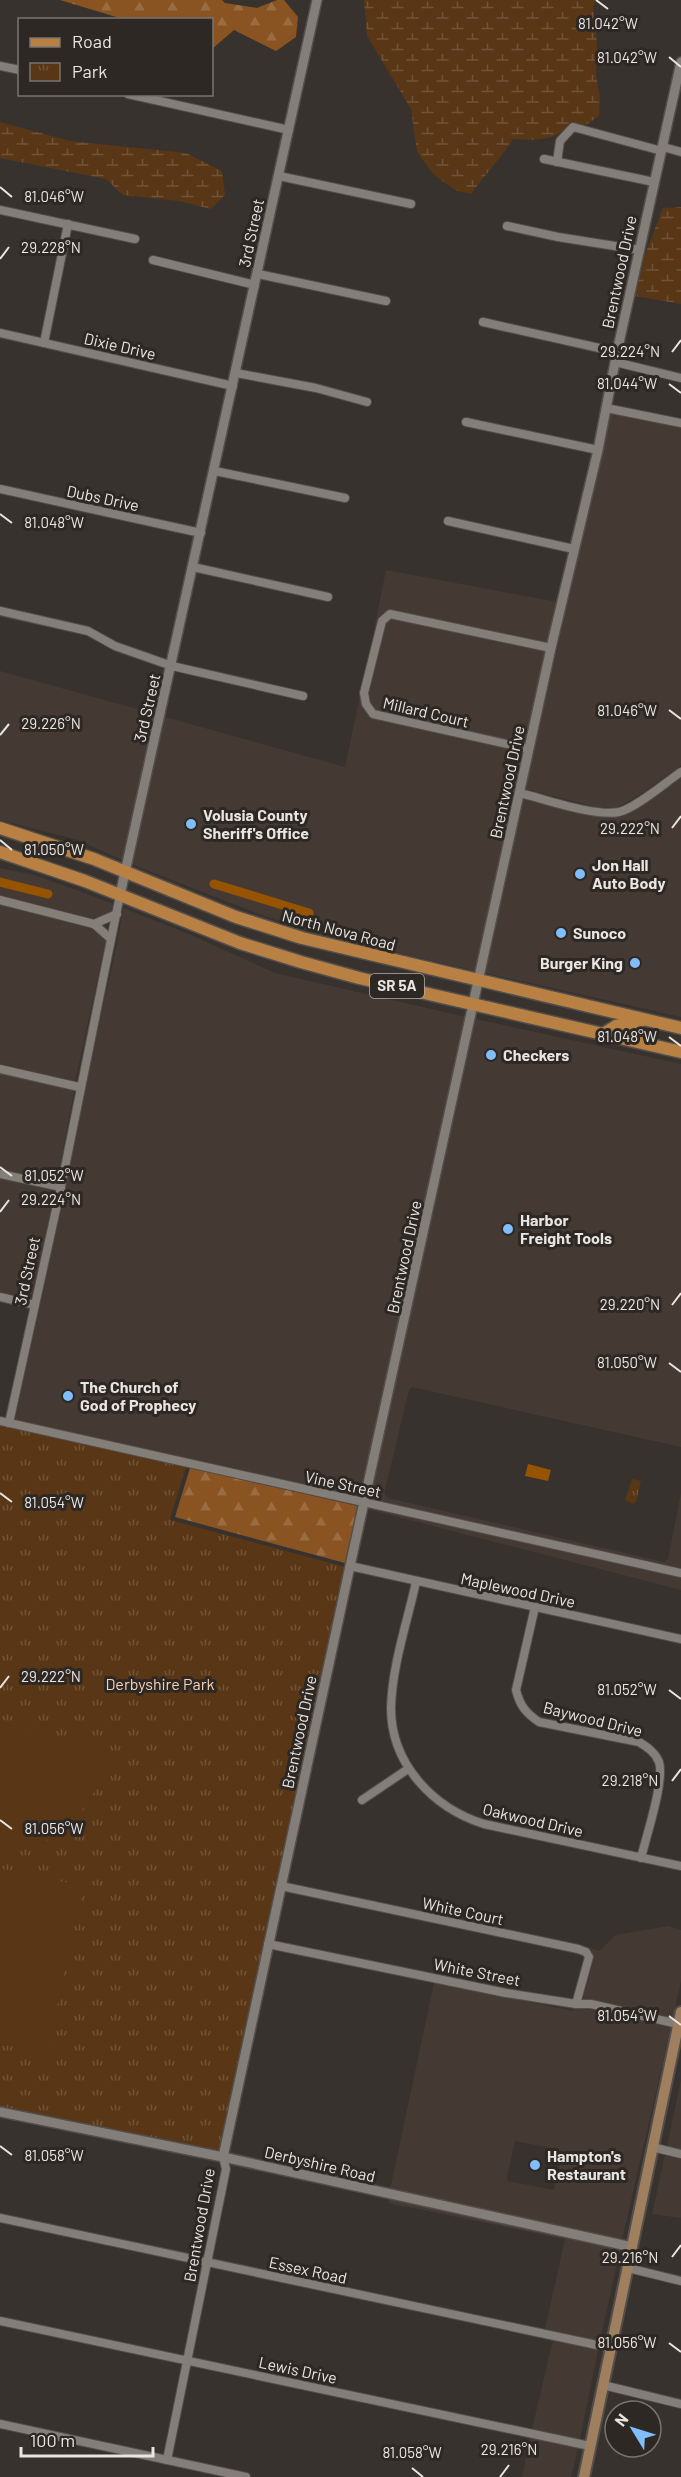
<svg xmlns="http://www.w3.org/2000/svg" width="681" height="2477" font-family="Barlow,sans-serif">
<defs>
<pattern id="forest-firs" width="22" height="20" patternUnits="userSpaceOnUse" patternTransform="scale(1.5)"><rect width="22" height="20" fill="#895422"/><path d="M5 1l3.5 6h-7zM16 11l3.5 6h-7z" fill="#9a6c42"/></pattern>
<pattern id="wetland-marsh" width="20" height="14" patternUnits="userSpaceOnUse" patternTransform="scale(1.5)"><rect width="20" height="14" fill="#583616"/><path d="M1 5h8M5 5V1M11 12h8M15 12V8" fill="none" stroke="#705338"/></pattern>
<pattern id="park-tufts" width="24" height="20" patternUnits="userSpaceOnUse" patternTransform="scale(1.5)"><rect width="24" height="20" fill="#583616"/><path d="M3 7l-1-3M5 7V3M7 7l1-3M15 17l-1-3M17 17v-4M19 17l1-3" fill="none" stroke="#705338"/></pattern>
</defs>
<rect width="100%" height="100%" fill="#37322d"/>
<g fill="#453a33" fill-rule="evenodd">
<path d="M610,414l71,14v337l-40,29 -23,13h-22l-70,-18z"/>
<path d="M386,570l171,32 -10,41 -157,-34 -13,10 -6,25z"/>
<path d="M392,619l153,33 -20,91 -150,-33 -4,-8 -2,-8 17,-70z"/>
<path d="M0,671l155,43 -33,146 -44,-20 -78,-20z"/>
<path d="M360,696l2,10 10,12 151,34 -47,219 -157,-37 -63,-21 -125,-49 34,-147 180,50z"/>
<path d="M681,778v239l-195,-44 38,-175 72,18 25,1 26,-15z"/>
<path d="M0,868l34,7 45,16 34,13 -1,6 -11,7 -10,1 -91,-22z"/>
<path d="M0,905l90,23 16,12 -31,142 -75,-18z"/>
<path d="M123,908l66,26 86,39 191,44 -106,479 -345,-76 50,-228 19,-103 34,-149z"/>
<path d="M476,1019l205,45v383l-269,-60 -3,3 -25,104 4,4 276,64 4,-3 13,-66v75l-311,-69z"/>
<path d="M0,1074l74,17 -17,90 -57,-11z"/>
<path d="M0,1179l55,12 -24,108 -31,-6z"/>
<path d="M368,1508l313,70v12l-314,-81z"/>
<path d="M668,1926l13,4v51l-8,37 -90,-19 11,-40 -6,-12 11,4 17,-16z"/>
<path d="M434,1983l139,28 1,-2h17l80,18 -49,213 -232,-50zM515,2141l46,9 1,4 -8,36 -46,-9 -1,-4z"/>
<path d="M681,2080v70l-14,-4z"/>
<path d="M665,2155l16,4v59l-29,-4z"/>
<path d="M389,2199l231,51 -20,91 -55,-12 20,-90 -177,-36z"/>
<path d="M553,2340l45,10 -18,89 -48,-10z"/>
<path d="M530,2438l48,10 -7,29h-49z"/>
</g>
<g fill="url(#forest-firs)">
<path d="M60,0h162l3,3 32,5 20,-8h7l14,17 -2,20 -20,14 -42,-21 -22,19v-29l-89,-1z"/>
<path d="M190,1468l168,38 -13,57 -170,-46z"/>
</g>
<g fill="url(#wetland-marsh)">
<path d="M364,0h232l-3,6 4,37 -1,31 4,24 -1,18 -13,9 -17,-2c-3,4 -7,9 -11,11 -12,7 -32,6 -45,5 -13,20 -28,36 -42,55l-14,-3 -23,-16 -17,-23 -6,-43 -44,-73z"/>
<path d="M0,122l70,19 116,12 36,18 3,24 -14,14 -33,-8 -55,-6 -17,-16 -106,-21z"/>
<path d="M681,207v97l-46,-8 8,-36 20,-52z"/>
</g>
<g fill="url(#park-tufts)">
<path d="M0,1421l187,42 -17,57 179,48 -126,589 -223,-45z"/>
<path d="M632,1479l9,2 -5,21 -3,2 -8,-4z"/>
</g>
<g fill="#583616">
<path d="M0,1723l111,29c-17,55 -50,96 -111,101z"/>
<path d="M2,1869l81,17 -36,168 -47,-10v-164z"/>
</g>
<path fill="#965300" d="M528,1464l23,6 -3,11 -23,-5z"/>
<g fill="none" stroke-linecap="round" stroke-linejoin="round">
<g stroke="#965300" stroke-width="9">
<path d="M0,882l48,12"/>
<path d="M214,884l95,29"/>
</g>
<defs>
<g id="minor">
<path d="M0,66l20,4"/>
<path d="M128,94l161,36"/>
<path d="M663,147l18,5"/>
<path d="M544,159l110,23"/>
<path d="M557,162l3,-21 13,-14 89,24"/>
<path d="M279,176l132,28"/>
<path d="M0,210l135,29"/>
<path d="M507,226l51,11 82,13"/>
<path d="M153,260l102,25"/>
<path d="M258,274l128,27"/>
<path d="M483,322l134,30"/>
<path d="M0,333l233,53"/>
<path d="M44,343l24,-119"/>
<path d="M615,362l66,16"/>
<path d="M236,373l80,15 51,14"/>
<path d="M606,408l75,15"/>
<path d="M466,422l132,28"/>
<path d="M215,471l130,27"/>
<path d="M0,489l201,44"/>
<path d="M448,521l126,28"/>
<path d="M193,567l135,30"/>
<path d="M0,611l88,20 27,15 57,20 131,30"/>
<path d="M529,749l-156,-35 -7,-10 -2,-11 18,-72 8,-7 161,34"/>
<path d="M520,793c25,6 75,24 99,19 17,-4 47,-30 62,-40"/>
<path d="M0,900l94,24 17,15"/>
<path d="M94,924l23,-10"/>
<path d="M0,1069l79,18"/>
<path d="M0,1174l61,13"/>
<path d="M0,1297l35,8"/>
<path d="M0,1421l681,152"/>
<path d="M9,1423l52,-236 59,-292"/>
<path d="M350,1566l331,73"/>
<path d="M416,1582c-9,41 -24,84 -25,126 0,56 42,100 93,116l197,42"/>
<path d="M535,1607l-19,83c4,16 10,23 23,32l100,20c8,5 16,10 20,20 6,18 -13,75 -18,96"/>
<path d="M362,1800l46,-31"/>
<path d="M281,1886l297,63 8,3 3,5 -13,47"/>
<path d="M268,1944l238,49 70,11h15l87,20"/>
<path d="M652,2147l29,7"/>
<path d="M0,2218l611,130"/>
<path d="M628,2268l53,13"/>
<path d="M0,2321l590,125"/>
<path d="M603,2385l78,19"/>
<path d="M0,2424l246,53"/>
<path d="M167,2460l59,-291 -3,-12"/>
</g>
<g id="tertiary">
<path d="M120,895l197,-895"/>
<path d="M0,2112l223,45 409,90"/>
<path d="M223,2157l127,-591 201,-918 47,-198 19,-98 64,-290"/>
</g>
<path id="secondary" d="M584,2477l97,-465"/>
<g id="primary">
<path d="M0,828l94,31 142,58 66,21 379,90"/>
<path d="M0,852l85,29 155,62 61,19 58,16 322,74"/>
<path d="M603,1034l13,-8 25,-5"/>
</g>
</defs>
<use href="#minor" stroke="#534e4b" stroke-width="10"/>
<use href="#tertiary" stroke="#534e4b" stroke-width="12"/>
<use href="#secondary" stroke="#534e4b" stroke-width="14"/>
<use href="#primary" stroke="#534e4b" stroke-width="15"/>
<use href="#minor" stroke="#847e79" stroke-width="8"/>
<use href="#tertiary" stroke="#847e79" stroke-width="9"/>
<use href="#secondary" stroke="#9f7f5e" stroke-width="10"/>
<use href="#primary" stroke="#b98043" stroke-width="12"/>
</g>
<path fill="none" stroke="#e8e5e2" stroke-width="2" d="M596,0l12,9M669,57l12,10M0,187l12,10M0,259l9,-12M672,352l9,-12M669,384l12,9M0,514l12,9M669,710l12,9M0,735l9,-11M672,828l9,-12M0,840l12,10M669,1037l12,9M0,1167l12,9M0,1212l9,-12M672,1305l9,-12M669,1363l12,9M0,1493l12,9M0,1688l9,-12M669,1690l12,9M672,1781l9,-12M0,1820l12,9M669,2016l12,9M0,2146l12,9M672,2257l9,-12M669,2343l12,9M412,2468l11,9M500,2477l9,-12"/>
<g fill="#80bdfa" stroke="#2d2824" stroke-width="2">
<circle cx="191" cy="824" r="6"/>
<circle cx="580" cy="874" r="6"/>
<circle cx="561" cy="933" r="6"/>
<circle cx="635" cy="963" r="6"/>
<circle cx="491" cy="1055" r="6"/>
<circle cx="508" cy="1229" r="6"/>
<circle cx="68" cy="1396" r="6"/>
<circle cx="535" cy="2165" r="6"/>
</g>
<g text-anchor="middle" stroke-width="6" stroke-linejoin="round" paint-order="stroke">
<rect fill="#2d2824" stroke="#b0aca9" stroke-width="1.5" x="370" y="974" width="54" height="24" rx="4.5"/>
<g font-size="15" font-weight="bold" fill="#e8e5e2">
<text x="397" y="991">SR 5A</text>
</g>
<g font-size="16" fill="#e8e5e2" stroke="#2d2824">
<text transform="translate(251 233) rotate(-78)" y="6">3rd Street</text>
<text transform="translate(619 272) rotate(-78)" y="6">Brentwood Drive</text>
<text transform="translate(120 346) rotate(13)" y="6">Dixie Drive</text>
<text transform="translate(103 498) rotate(12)" y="6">Dubs Drive</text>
<text transform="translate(147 708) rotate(-77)" y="6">3rd Street</text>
<text transform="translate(426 712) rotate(13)" y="6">Millard Court</text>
<text transform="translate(507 782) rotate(-78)" y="6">Brentwood Drive</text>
<text transform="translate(339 930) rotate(15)" y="6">North Nova Road</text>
<text transform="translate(404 1257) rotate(-78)" y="6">Brentwood Drive</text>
<text transform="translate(27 1271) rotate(-78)" y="6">3rd Street</text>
<text transform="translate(343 1484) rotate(12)" y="6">Vine Street</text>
<text transform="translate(518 1590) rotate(12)" y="6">Maplewood Drive</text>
<text transform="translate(593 1719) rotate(14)" y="6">Baywood Drive</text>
<text transform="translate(299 1732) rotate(-78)" y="6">Brentwood Drive</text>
<text transform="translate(533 1820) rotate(13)" y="6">Oakwood Drive</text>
<text transform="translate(463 1911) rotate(12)" y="6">White Court</text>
<text transform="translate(477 1972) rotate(11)" y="6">White Street</text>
<text transform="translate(320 2164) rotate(13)" y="6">Derbyshire Road</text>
<text transform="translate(199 2225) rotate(-80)" y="6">Brentwood Drive</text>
<text transform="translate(308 2270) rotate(12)" y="6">Essex Road</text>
<text transform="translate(298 2370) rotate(12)" y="6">Lewis Drive</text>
</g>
<g font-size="16" font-weight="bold" fill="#e8e5e2" stroke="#2d2824" text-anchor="start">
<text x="203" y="821">Volusia County<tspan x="203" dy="18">Sheriff's Office</tspan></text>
<text x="592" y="871">Jon Hall<tspan x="592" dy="18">Auto Body</tspan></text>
<text x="573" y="939">Sunoco</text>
<text x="623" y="969" text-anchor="end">Burger King</text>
<text x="503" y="1061">Checkers</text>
<text x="520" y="1226">Harbor<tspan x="520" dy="18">Freight Tools</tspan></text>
<text x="80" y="1393">The Church of<tspan x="80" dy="18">God of Prophecy</tspan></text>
<text x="547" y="2162">Hampton's<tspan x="547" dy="18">Restaurant</tspan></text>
</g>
<g font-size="16" fill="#f8d2b3" stroke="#2d2824">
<text x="160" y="1690">Derbyshire Park</text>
</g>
</g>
<g font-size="15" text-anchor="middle" fill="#e8e5e2" stroke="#2d2824" stroke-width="6" stroke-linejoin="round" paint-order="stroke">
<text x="608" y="29">81.042°W</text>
<text x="627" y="63">81.042°W</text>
<text x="54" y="202">81.046°W</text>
<text x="51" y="253">29.228°N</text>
<text x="630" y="357">29.224°N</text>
<text x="627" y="389">81.044°W</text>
<text x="54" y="528">81.048°W</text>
<text x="627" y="716">81.046°W</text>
<text x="51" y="729">29.226°N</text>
<text x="630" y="834">29.222°N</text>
<text x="54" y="855">81.050°W</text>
<text x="627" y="1042">81.048°W</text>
<text x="54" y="1181">81.052°W</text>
<text x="51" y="1205">29.224°N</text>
<text x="630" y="1310">29.220°N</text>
<text x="627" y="1368">81.050°W</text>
<text x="54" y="1508">81.054°W</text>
<text x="51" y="1682">29.222°N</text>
<text x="627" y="1695">81.052°W</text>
<text x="630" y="1786">29.218°N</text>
<text x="54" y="1834">81.056°W</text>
<text x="627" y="2021">81.054°W</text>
<text x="54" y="2161">81.058°W</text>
<text x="630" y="2263">29.216°N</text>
<text x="627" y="2348">81.056°W</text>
<text x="509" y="2455">29.216°N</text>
<text x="412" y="2458">81.058°W</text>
</g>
<rect x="18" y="18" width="195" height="78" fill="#2d2824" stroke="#787470" stroke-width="1.5"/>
<rect x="30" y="38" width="30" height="9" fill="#b98043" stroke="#787470" stroke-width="1.5"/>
<text x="72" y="48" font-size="18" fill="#e8e5e2">Road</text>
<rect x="30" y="63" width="30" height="18" fill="url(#park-tufts)" stroke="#787470" stroke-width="1.5"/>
<text x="72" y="78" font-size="18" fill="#e8e5e2">Park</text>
<g transform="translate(633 2429) rotate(308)"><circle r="28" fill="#2d2824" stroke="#787470" stroke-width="1.5"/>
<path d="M0-4.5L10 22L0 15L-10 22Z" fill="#80bdfa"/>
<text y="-9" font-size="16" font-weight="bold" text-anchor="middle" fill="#e8e5e2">N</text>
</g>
<path d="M21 2447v9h132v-9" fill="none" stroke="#e8e5e2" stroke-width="3"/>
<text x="30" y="2447" font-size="18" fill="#e8e5e2" stroke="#2d2824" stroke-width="4.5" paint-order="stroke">100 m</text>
</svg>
